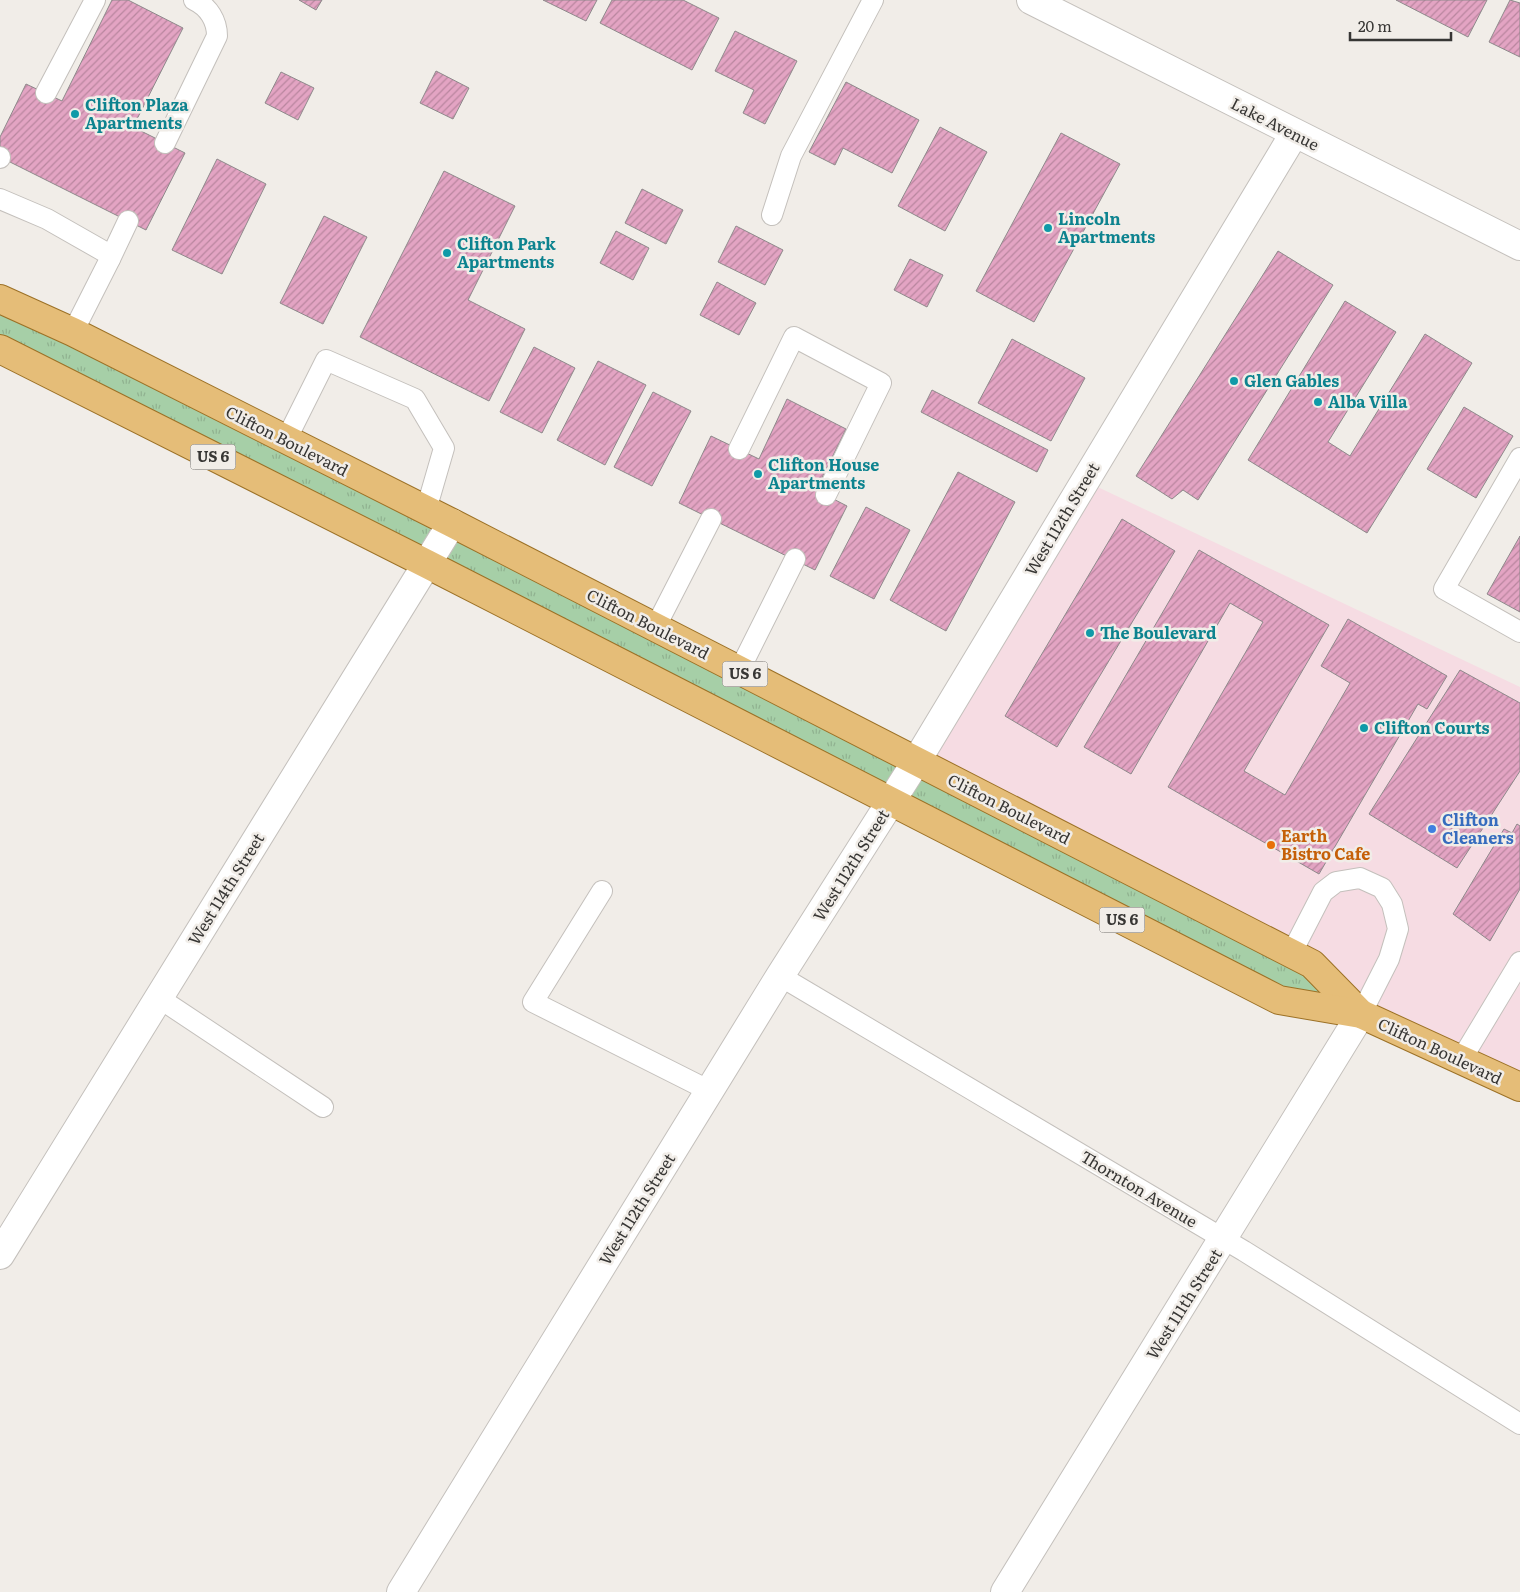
<svg xmlns="http://www.w3.org/2000/svg" width="1520" height="1592" font-family="Literata,serif">
<defs>
<pattern id="grass-tufts" width="24" height="20" patternUnits="userSpaceOnUse" patternTransform="scale(1.25)"><rect width="24" height="20" fill="#a6cfa7"/><path d="M3 7l-1-3M5 7V3M7 7l1-3M15 17l-1-3M17 17v-4M19 17l1-3" fill="none" stroke="#90b290"/></pattern>
<pattern id="building-hatch" width="6" height="6" patternUnits="userSpaceOnUse" patternTransform="scale(1.25)"><rect width="6" height="6" fill="#e3a4c3"/><path d="M-1 1l2-2M0 6l6-6M5 7l2-2" fill="none" stroke="#b9869f"/></pattern>
</defs>
<rect width="100%" height="100%" fill="#f1ede8"/>
<path fill="#f6dce3" d="M1085,481l435,206v400l-604,-325z"/>
<path fill="url(#grass-tufts)" d="M0,299l1312,665 49,50 -82,-14 -1279,-651z"/>
<g fill="url(#building-hatch)" stroke="#8e898b">
<path d="M112,0h16l55,28 -50,99 52,26 -39,77 -146,-73v-20l26,-53 36,17z"/>
<path d="M299,0h23l-6,10z"/>
<path d="M543,0h54l-11,21z"/>
<path d="M612,0h71l36,18 -27,52 -92,-47z"/>
<path d="M1396,0h91l-19,37z"/>
<path d="M1510,0l10,3v54l-31,-15z"/>
<path d="M735,31l62,30 -32,63 -22,-11 11,-23 -39,-19z"/>
<path d="M436,71l33,17 -16,31 -33,-16z"/>
<path d="M281,72l33,16 -16,32 -33,-17z"/>
<path d="M846,82l73,38 -27,53 -49,-25 -8,17 -26,-13z"/>
<path d="M940,127l47,25 -42,79 -47,-25z"/>
<path d="M1061,133l59,31 -86,158 -58,-31z"/>
<path d="M217,159l49,25 -44,90 -50,-24z"/>
<path d="M444,171l71,35 -47,94 57,29 -36,72 -129,-64z"/>
<path d="M642,189l41,21 -17,34 -41,-21z"/>
<path d="M324,216l43,21 -44,87 -43,-21z"/>
<path d="M736,226l47,24 -18,35 -47,-23z"/>
<path d="M616,231l33,17 -16,32 -33,-17z"/>
<path d="M1278,251l55,34 -135,215 -15,-10 -11,9 -36,-23z"/>
<path d="M910,259l33,16 -16,32 -33,-17z"/>
<path d="M717,282l39,21 -17,32 -39,-20z"/>
<path d="M1345,301l51,31 -68,110 22,14 75,-122 47,29 -105,170 -119,-73z"/>
<path d="M1012,339l73,39 -34,63 -73,-38z"/>
<path d="M534,347l41,21 -33,65 -42,-21z"/>
<path d="M598,361l48,24 -41,80 -48,-25z"/>
<path d="M932,390l116,60 -11,22 -116,-60z"/>
<path d="M653,392l38,19 -39,75 -38,-19z"/>
<path d="M787,399l59,30 -30,61 31,16 -32,64 -136,-67 32,-67 48,23z"/>
<path d="M1464,407l49,29 -37,62 -49,-29z"/>
<path d="M958,472l57,30 -69,129 -56,-31z"/>
<path d="M866,507l44,23 -36,69 -44,-23z"/>
<path d="M1122,519l53,32 -118,196 -52,-31z"/>
<path d="M1520,536v76l-33,-18z"/>
<path d="M1199,550l130,75 -85,146 41,24 65,-112 -29,-17 27,-47 99,57 -20,33 -9,-5 -99,170 -151,-87 95,-165 -33,-19 -99,171 -47,-27z"/>
<path d="M1460,670l60,33v68l-63,97 -88,-54z"/>
<path d="M1517,824l3,2v63l-30,52 -37,-27 51,-85 8,4z"/>
</g>
<g fill="none" stroke-linecap="round" stroke-linejoin="round">
<defs>
<g id="service">
<path d="M46,93l49,-93"/>
<path d="M165,143l52,-107c0,-15 -8,-29 -23,-36"/>
<path d="M0,158v-1"/>
<path d="M0,199l47,20 58,33 5,7 -37,73"/>
<path d="M772,215l19,-59 82,-156"/>
<path d="M110,259l18,-38"/>
<path d="M286,440l40,-80 89,39 29,49 -18,62"/>
<path d="M739,449l55,-112 87,46 -55,112"/>
<path d="M1520,458l-76,131 76,43"/>
<path d="M655,628l56,-109"/>
<path d="M739,671l56,-112"/>
<path d="M602,891l-69,111 177,89"/>
<path d="M1291,954l32,-62 13,-10 24,-4 22,10 10,16 6,25 -9,30 -28,55"/>
<path d="M780,976l464,275 276,173"/>
<path d="M159,998l164,109"/>
<path d="M1461,1060l59,-98"/>
</g>
<g id="minor">
<path d="M0,1255l452,-732"/>
<path d="M401,1592l379,-616 136,-214 378,-628"/>
<path d="M1005,1592l356,-578"/>
</g>
<path id="tertiary" d="M1031,0l489,246"/>
<g id="primary">
<path d="M0,299l73,33 379,191 860,441 49,50"/>
<path d="M0,349l427,215 852,436 82,14 159,73"/>
</g>
</defs>
<use href="#service" stroke="#c4c0bc" stroke-width="22"/>
<use href="#minor" stroke="#c4c0bc" stroke-width="30"/>
<use href="#tertiary" stroke="#c4c0bc" stroke-width="30"/>
<use href="#primary" stroke="#9c7126" stroke-width="30"/>
<use href="#service" stroke="#fff" stroke-width="20"/>
<use href="#minor" stroke="#fff" stroke-width="28"/>
<use href="#tertiary" stroke="#fff" stroke-width="28"/>
<use href="#primary" stroke="#e5bd78" stroke-width="28"/>
</g>
<g fill="#0f9aa8" stroke="#f1ede8" stroke-width="2">
<circle cx="75" cy="114" r="5"/>
<circle cx="1048" cy="228" r="5"/>
<circle cx="447" cy="253" r="5"/>
<circle cx="1234" cy="381" r="5"/>
<circle cx="1318" cy="402" r="5"/>
<circle cx="758" cy="474" r="5"/>
<circle cx="1090" cy="633" r="5"/>
<circle cx="1364" cy="728" r="5"/>
</g>
<circle fill="#3f7fe0" stroke="#f1ede8" stroke-width="2" cx="1432" cy="829" r="5"/>
<circle fill="#e8710a" stroke="#f1ede8" stroke-width="2" cx="1271" cy="845" r="5"/>
<g text-anchor="middle" stroke-width="5" stroke-linejoin="round" paint-order="stroke">
<g fill="#f1ede8" stroke="#6f6d6a" stroke-width="1">
<rect x="190.5" y="444.5" width="45" height="25" rx="4"/>
<rect x="722.5" y="661.5" width="45" height="25" rx="4"/>
<rect x="1099.5" y="907.5" width="45" height="25" rx="4"/>
</g>
<g font-size="15" font-weight="bold" fill="#373634">
<text x="213" y="462">US 6</text>
<text x="745" y="679">US 6</text>
<text x="1122" y="925">US 6</text>
</g>
<g font-size="16" font-weight="bold" fill="#0d838f" stroke="#f1ede8" text-anchor="start">
<text x="85" y="111">Clifton Plaza<tspan x="85" dy="18">Apartments</tspan></text>
<text x="1058" y="225">Lincoln<tspan x="1058" dy="18">Apartments</tspan></text>
<text x="457" y="250">Clifton Park<tspan x="457" dy="18">Apartments</tspan></text>
<text x="1244" y="387">Glen Gables</text>
<text x="1328" y="408">Alba Villa</text>
<text x="768" y="471">Clifton House<tspan x="768" dy="18">Apartments</tspan></text>
<text x="1100" y="639">The Boulevard</text>
<text x="1374" y="734">Clifton Courts</text>
</g>
<g font-size="16" fill="#373634" stroke="#f1ede8">
<text transform="translate(1275 124) rotate(27)" y="6">Lake Avenue</text>
<text transform="translate(287 441) rotate(27)" y="6">Clifton Boulevard</text>
<text transform="translate(1062 519) rotate(-59)" y="6">West 112th Street</text>
<text transform="translate(648 624) rotate(27)" y="6">Clifton Boulevard</text>
<text transform="translate(1009 809) rotate(27)" y="6">Clifton Boulevard</text>
<text transform="translate(851 865) rotate(-58)" y="6">West 112th Street</text>
<text transform="translate(226 889) rotate(-58)" y="6">West 114th Street</text>
<text transform="translate(1440 1051) rotate(25)" y="6">Clifton Boulevard</text>
<text transform="translate(1139 1189) rotate(31)" y="6">Thornton Avenue</text>
<text transform="translate(637 1209) rotate(-58)" y="6">West 112th Street</text>
<text transform="translate(1184 1304) rotate(-58)" y="6">West 111th Street</text>
</g>
<g font-size="16" font-weight="bold" fill="#366cbe" stroke="#f1ede8" text-anchor="start">
<text x="1442" y="826">Clifton<tspan x="1442" dy="18">Cleaners</tspan></text>
</g>
<g font-size="16" font-weight="bold" fill="#c56008" stroke="#f1ede8" text-anchor="start">
<text x="1281" y="842">Earth<tspan x="1281" dy="18">Bistro Cafe</tspan></text>
</g>
</g>
<path d="M1350 32v8h101v-8" fill="none" stroke="#373634" stroke-width="2.5"/>
<text x="1358" y="32" font-size="15" fill="#373634" stroke="#f1ede8" stroke-width="4" paint-order="stroke">20 m</text>
</svg>
